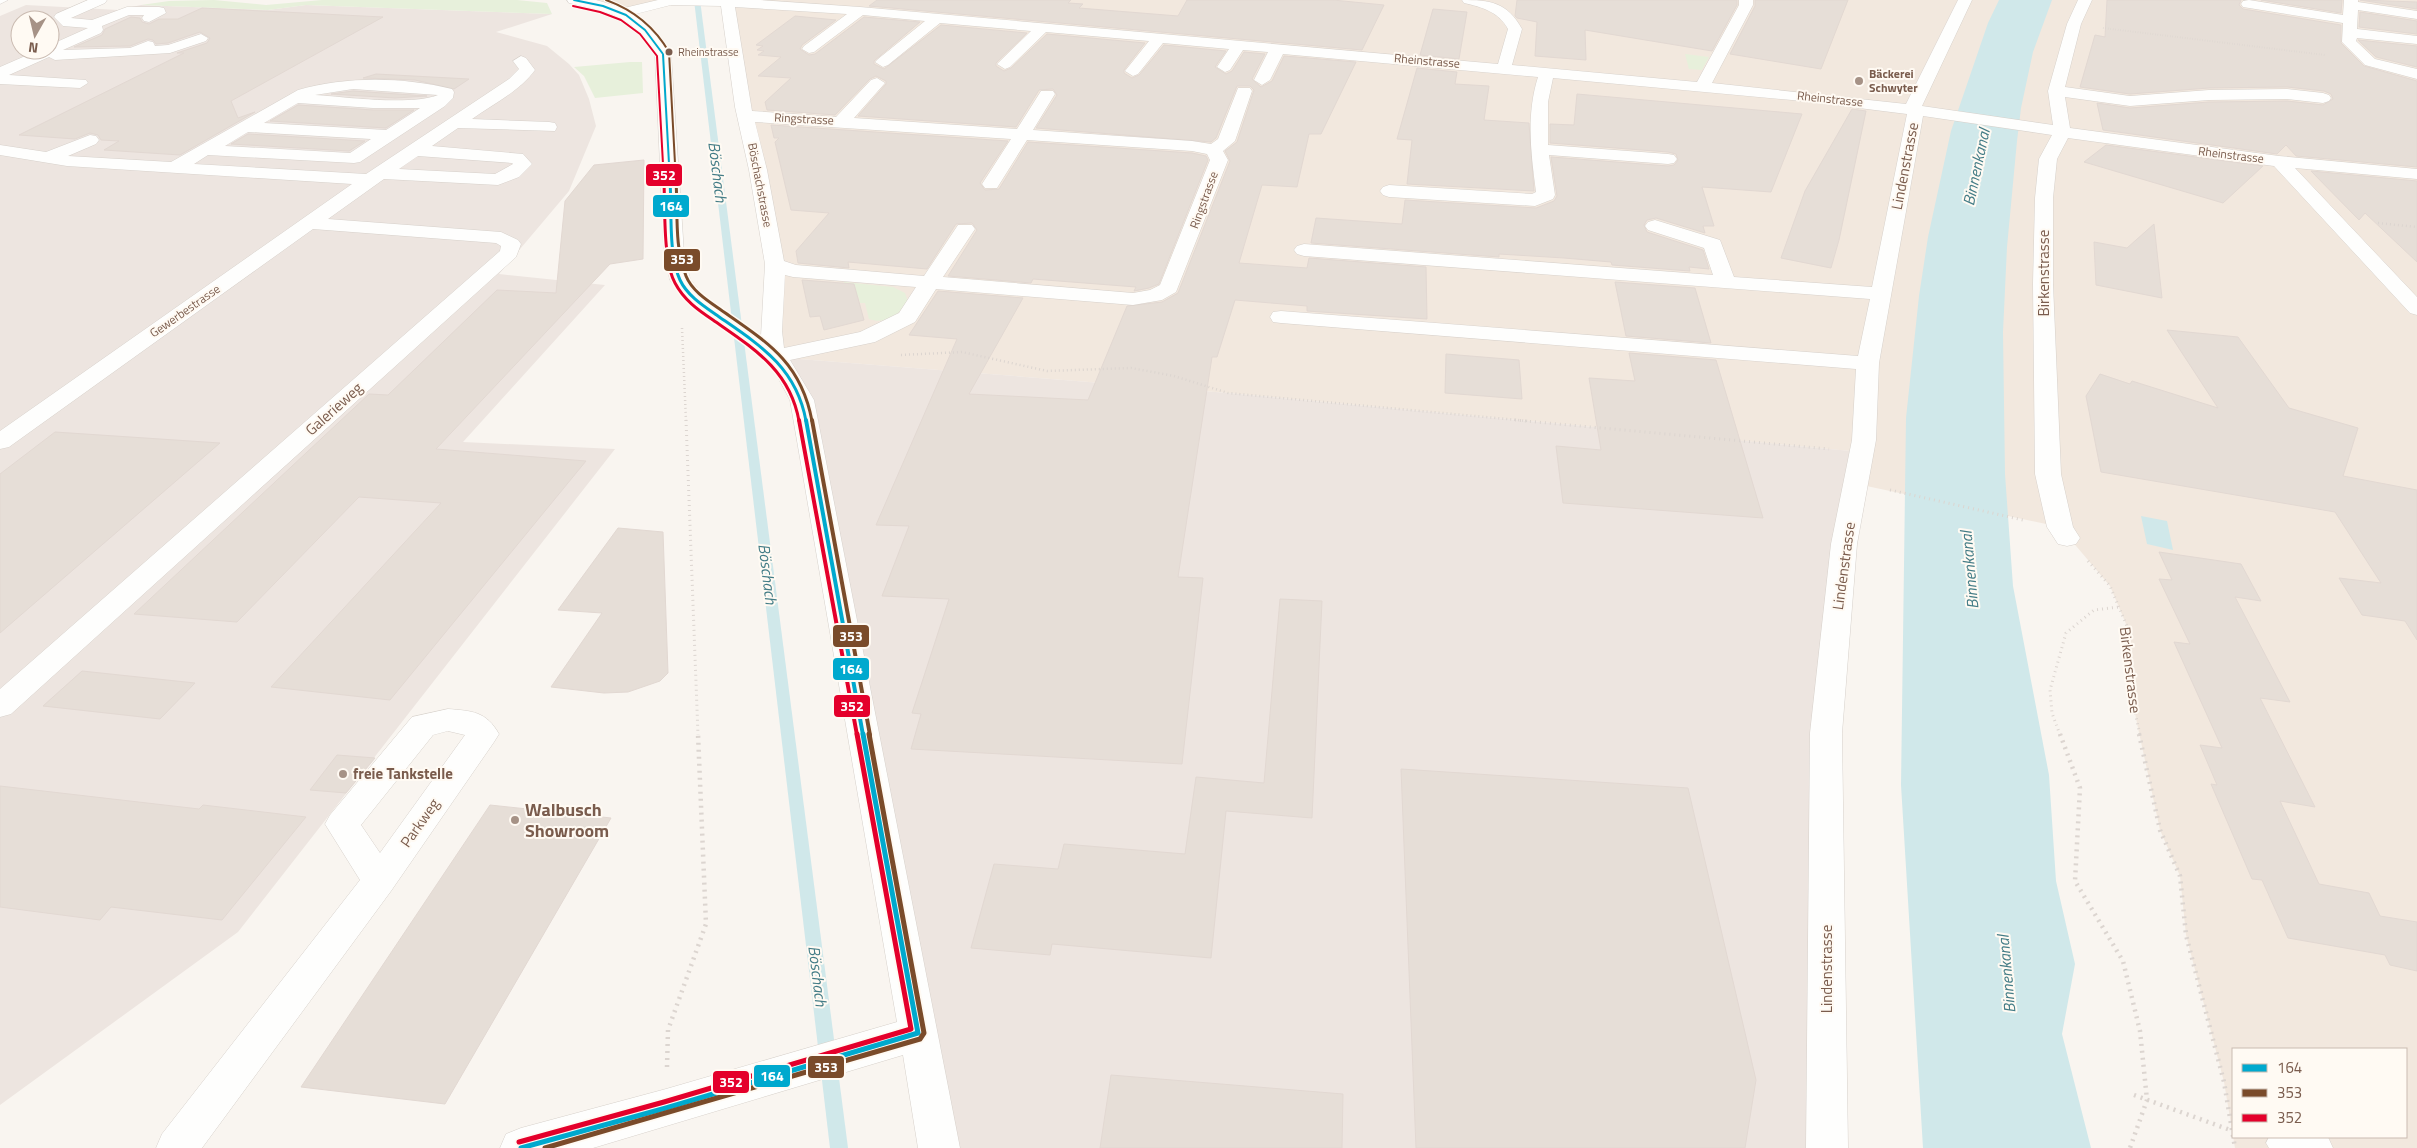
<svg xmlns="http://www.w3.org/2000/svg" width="2417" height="1148" font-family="'Titillium Web',sans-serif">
<rect width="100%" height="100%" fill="#f9f5f0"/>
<path fill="#f2e8de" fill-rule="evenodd" d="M574,0h1843v1148h-182l-11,-66 -38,-147 -6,-59 -20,-46 -22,-102 -5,-25 -4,-72 -19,-45 -50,-59 -203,-43 4,-32 -633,-59 -454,-36 1,-63 -47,-292 -57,-1 -49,12zM2233,1049h173v88h-173z"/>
<g fill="#ede5e0" fill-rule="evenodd">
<path d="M26,5l92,5 23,-5 127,5 38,-5 246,9 -56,18 51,14 22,18 10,11 10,24 7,27 -27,65 -70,83 106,11 -142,157 152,7 -377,483 -238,173v-1089zM20,20h30v30h-30z"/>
<path d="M774,357l454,36 634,59 -18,92 -17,604h-888l-137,-748z"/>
</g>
<g fill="#e7f0db">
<path d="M214,0l52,5 56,-5h195l30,3 5,11 -246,-9 -38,5 -127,-5 28,-4z"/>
<path d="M1685,54l24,3 -7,13 -13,-1z"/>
<path d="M630,62h12l1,31 -48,5 -11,-22 -10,-9z"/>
<path d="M844,282l49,5 12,6 3,9c-9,13 -23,23 -39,17l-4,-16h-5l-2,-7 -10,2z"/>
</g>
<g fill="#d0e8ea">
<path d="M1999,0h53l-19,52 -12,56 -4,33 -10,106 -4,85 2,142 8,112 36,189 7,106 19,83 -13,70 29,114h-168l-22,-363 5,-367 13,-122 9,-59 23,-106 37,-108z"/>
<path d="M2141,516l26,5 6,29 -26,-6z"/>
</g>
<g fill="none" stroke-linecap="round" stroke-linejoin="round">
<path fill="#d0e8ea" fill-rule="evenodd" d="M694,0h6l148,1148h-18z"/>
</g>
<g fill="#e6ded7" stroke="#e2d8d2">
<path d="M877,0h194l-3,3 15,1 -4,4 99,8 9,-16h146l51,5 -22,45 -493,-44z"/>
<path d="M1517,0h220v5l-25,46 -127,-21 1,30 -51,-4 2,-34 -20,-4 -2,-2z"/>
<path d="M1755,0h93l-27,69 -91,-15 25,-48z"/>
<path d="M2107,0h134l-2,5 4,4 98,16v18l23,23 53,15v86l-121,-11 -10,-11 -9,9 -174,-24 -6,-27 33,5 79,-6 78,-1 36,4 10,-6 -2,-5 -7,-3 -37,-4 -78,1 -79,6 -50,-7 15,-52 10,2z"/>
<path d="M2261,0h81l-1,13z"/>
<path d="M2360,0l57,2v7z"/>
<path d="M202,8l181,9 -152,84 7,17 17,-6 -75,43 -76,-5 15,-9 -18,-1 -3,-5 -8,-2 -15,6 -56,-4 165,-82h-7l30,-10 3,-5 -10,-6 -32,11 -12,1 -3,-4 -5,-1 -18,7 -56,1 28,-12 3,-6 26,-12 9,1 2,4 7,2 10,-5h19z"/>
<path d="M1433,9l34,3 -8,47 -39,-4z"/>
<path d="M2360,12l57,9v13l-58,-7z"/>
<path d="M795,16l41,4 -34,25 -2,4 9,6 6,-1 49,-37 56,5 -46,39v3l10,5 57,-44 86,8 -31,30v3l8,5 7,-3 36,-34 98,9 -21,27v3l8,5 7,-3 25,-30 62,6 -11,16 11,7 6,-3 12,-19 21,2 -13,25 9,8 11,-6 12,-25 72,6 -35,72h-12l-12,53 -35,-2 -23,78 68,5 2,-10 117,9 1,52 -120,-8v-5l-72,-6 -18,57h-5l-34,220 25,1 -21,186 -271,-15 10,-35 -9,-1 37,-114 -67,-3 27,-70 -33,-1 81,-186 -48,-4 29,-44 85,7 -54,96 119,6 39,-94 35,-4 16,-9 52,-132 -5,-10 12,-9 17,-52 -4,-4h-13l-21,52 -5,4 -175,-14 21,-33 -4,-6 -14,1 -23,37 -158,-11 28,-32v-3l-10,-5 -6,3 -35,36 -68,-5 -2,-8 26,-24 -33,-2 23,-19 -23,-2 6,-4 -7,-1 6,-4 -7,-1z"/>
<path d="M2358,40l59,6v21l-41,-10z"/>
<path d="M1417,68l40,4 -2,12 34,2 -5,34 45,3 5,68 -127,-7 5,-44 -15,-1z"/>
<path d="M376,74l93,5 -15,10 -39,-9 -52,-2z"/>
<path d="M353,91l74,5 -32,2 -64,-4z"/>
<path d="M1577,94l225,20 -31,78 -69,-5 12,39h-11l2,7 -49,-15 -9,2 -3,5 3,7 56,18 6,19 -20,-2 1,4 -78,-6 -1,-3 -47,-4 -65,-4v3l-188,-14 5,-25 86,6 3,-24 131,8 18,-7 3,-5 -6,-39 117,9 6,-1 4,-5 -2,-6 -8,-2 -118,-9v-19l24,1z"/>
<path d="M298,105l75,5h41l-28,18 -116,-7z"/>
<path d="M1852,109l14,2 -27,129 -8,28 -50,-10 24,-67z"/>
<path d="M771,125l237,16 -28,42 5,7 14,-1 29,-47 164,11 14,3 2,4 -49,124 -10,4 -15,3 2,-4 -103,-8 -2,4 -83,-7 29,-46 -5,-7 -16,1 -29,45 -79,-7 1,6 -51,-5 -2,-12 33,-38 -38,-3 -16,-68 4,-4h-5z"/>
<path d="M248,134l117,7 -16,10 -118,-7z"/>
<path d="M2106,145l157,21 -40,37 -139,-41z"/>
<path d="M644,160l-1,99 -33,5 -174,185 150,12 -196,239 -119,-13 170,-184 -82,-6 -122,125 -103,-8 235,-220 19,1 109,-105 59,3 9,-92 29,-36z"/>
<path d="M2311,171l106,10v81l-52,-49 -6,7z"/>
<path d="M2154,224l8,74 -66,-13 -2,-43 33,6z"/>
<path d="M802,280l52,4 10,36 -40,10 -4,-14 -10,1z"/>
<path d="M1615,282l80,6 16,55 -85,-7z"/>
<path d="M2167,330l71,7 51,71 69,20 -15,48 74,14v150l-12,-19 -43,-6 -23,-37 42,5 -46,-71 -234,-40 -15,-76 14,-22 30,10 2,-3 86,27z"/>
<path d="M1629,353l87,7 47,158 -200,-15 -7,-57 45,4 -12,-72 46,3z"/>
<path d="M1446,354l73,6 3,39 -77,-6z"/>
<path d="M55,432l165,11 -220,190v-159z"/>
<path d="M618,528l45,4 5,141 -8,8 -32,11 -24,1 -53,-6 51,-74 -44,-3z"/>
<path d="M2159,552l82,12 20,37 -26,-4 55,105 -30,-4 55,109 -35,-6 39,83 50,9 11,23 37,6v49l-27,-6 -5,-10 -97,-17 -26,-58 -10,-1 -41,-95 6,1 -17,-40 22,3 -48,-106 16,2 -31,-65 13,1z"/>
<path d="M1280,599l42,2 -10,217 -86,-7 -15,147 -159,-14 -2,11 -79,-7 23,-84 64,5 6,-25 121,10 11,-77 68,6z"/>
<path d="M82,671l113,12 -35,36 -117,-13z"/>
<path d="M337,755l38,3 -29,35 -36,-3z"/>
<path d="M1401,769l287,19 68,292 -11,68h-329z"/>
<path d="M0,786l199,23 4,-4 103,12 -84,103 -111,-13 -11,13 -100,-13z"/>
<path d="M490,805l121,13 -166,286 -144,-17z"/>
<path d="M1111,1075l232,19 -1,54h-242z"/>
</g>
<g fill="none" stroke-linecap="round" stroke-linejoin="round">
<defs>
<g id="minor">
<path d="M0,0h8l-8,4z"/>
<path d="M88,0h19l-2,3 -34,15 21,2 35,-13h32l5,1 2,5 -17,9 -5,-1 -2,-3 2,-3h-15l-27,11 1,4 -2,3 -38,17 67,-2 18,-7 5,1 2,4 13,-1 33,-11 7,4 -2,3 -36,12 -115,7 -6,-3 -40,18 77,5 2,3 -8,5 -80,-4v-17l39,-17h11v-5l38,-17 -25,-2 -9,-9 2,-3z"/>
<path d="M567,0h29l28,8 34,-8h102l100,7 638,57 10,-35c-9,-17 -26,-22 -44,-26l-2,-3c28,0 45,2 60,29l-10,36 185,17 42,-77v-5h14v5l-41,78 194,21 52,-104h14l-50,106 131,19 -5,-34 19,-67 11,-24h14l-11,24 -16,63 65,9 79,-6 78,-1 36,4 6,2 2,3 -2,3 -6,2 -36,-4 -78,1 -79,6 -65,-9 5,31 209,28 138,13v10l-122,-11 122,129v18l-7,-2 -136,-147 -206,-28 -11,21 -4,39v86l8,190 12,53 7,11 -4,6 -9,2 -9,-2 -11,-17 -12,-53 -2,-190 2,-86 4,-39 13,-24 -129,-19 -44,247 -3,77 -19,104 -15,189 6,415h-42l4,-415 21,-189 21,-104 4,-71 -575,-46 -8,-1 -3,-5 3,-5 8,-1 577,45 12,-57 -566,-43 -7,-2 -3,-4 3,-4 7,-2 409,31 -9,-27 -56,-18 -3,-4 3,-4 7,-2 65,20 14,37 138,10 35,-173 -104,-13 -250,-23 -5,24v43l120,9 6,1 3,4 -3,4 -6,1 -119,-9 6,40 -2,4 -18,7 -146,-9 -6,-2 -3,-4 3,-4 6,-2 143,9 4,-2c-5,-39 -10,-77 2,-115l-255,-23 -13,26 -8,5 -8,-5 14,-28 -25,-2 -13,20 -5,2 -8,-5 12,-18 -66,-6 -25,31 -5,2 -8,-5 24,-30 -103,-9 -36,35 -5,2 -8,-5 34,-33 -91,-8 -52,42 -5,2 -8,-5 3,-3 47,-38 -62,-6 -49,37 -5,1 -7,-4 2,-3 43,-32 -112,-7 17,104 84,6 35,-37 6,-2 8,5 -31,35 163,11 24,-38h12l2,3 -22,36 159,11 19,3 7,-5 20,-51h12l2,3 -17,50 -12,10 5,9 -52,132 -14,8 -29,5 -197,-16 -21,33 -40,20 -85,18 24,40 146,748h-42l-15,-93 -310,93h-93l6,-14 15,-6 145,-39 231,-67 -107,-622 -16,-30 -21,-19 -62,-45 -9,-10 -12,-16 -6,-26 -9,-200c-23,-39 -44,-41 -86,-51zM671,5l50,1 14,101 14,63 16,94 -4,72 -56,-38 -15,-19 -6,-25 -13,-200 -20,-28 -15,-12zM755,122l256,17 -29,45 3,4h12l30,-48 165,11 15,3 3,6 -50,125 -10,5 -17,3 -190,-16 32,-48 -3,-4h-14l-34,51 -128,-11 -12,-4 -17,-91zM785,275l8,2 123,10 -17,26 -39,19 -76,16 -2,-17z"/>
<path d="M2249,0l94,15 1,-15h14v2l59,9v8l-59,-9 -1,19 60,7v8l-60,-6 -1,3 19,18 42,10v10l-52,-14 -23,-23 1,-19 -100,-16 -2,-3 2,-3z"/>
<path d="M521,56l5,2 9,12c-15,21 -42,34 -63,49l77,3 6,1 2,4 -2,4 -97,-3 -26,18 91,8 9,10 -13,13 -21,8 -114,-6 -56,40 173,13 17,8 3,4 -5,13 -505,457 -11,3v-28l500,-438 1,-5 -5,-3 -183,-14 -304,218 -9,2v-18l352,-247 -285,-18 -67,-11v-10l46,7 44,-17 6,1 3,4 -3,4 -28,12 103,6 127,-72c48,-14 106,-13 154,-1l2,3 -1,6 -8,8 -85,56 -6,1 -146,-8 -14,9 172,10 143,-95 10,-10 -6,-8zM353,89l85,6c-28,11 -92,2 -123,0zM298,103l75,5h47l-34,22 -122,-7zM248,132l123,7 -21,14 -125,-7zM418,156l94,7 1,1 -18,10 -96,-5z"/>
<path d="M448,709c24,2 38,2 51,25l-5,8 -103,149 -189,257h-46l6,-14 198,-254 -35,-56 5,-9 82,-98zM448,731l17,4 -85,118 -19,-28 72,-90z"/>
<path d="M2269,1137h59l5,11h-64l-3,-5z"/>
</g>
</defs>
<use href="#minor" stroke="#d7d1cb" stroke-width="1"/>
<path stroke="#dcd5d0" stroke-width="2" stroke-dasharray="0.5 2" stroke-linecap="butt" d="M2103,28l222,27"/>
<g stroke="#dcd5d0" stroke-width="2.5" stroke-dasharray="1 3" stroke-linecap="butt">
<path d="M2378,223l39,4"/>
<path d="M682,328l4,93"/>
<path d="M901,355l61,-3 85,19 84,-3 43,8 54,17 300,28"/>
</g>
<g stroke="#dcd5d0" stroke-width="3" stroke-dasharray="1 4" stroke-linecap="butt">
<path d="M686,420l12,315"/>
<path d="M1515,420l314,29"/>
<path d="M1890,490l133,30"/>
<path d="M2088,561l22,25 19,45 4,72 7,32"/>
<path d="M2060,735l-8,-22 -2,-23 16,-57 28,-23 25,-3"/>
</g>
<g stroke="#dcd5d0" stroke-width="4.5" stroke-dasharray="2 5" stroke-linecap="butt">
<path d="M2060,734l20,54 -5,93 48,80 17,70 7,69 -17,48"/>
<path d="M2139,734l21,96 20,46 6,59 38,147 11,66"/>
<path d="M667,1067l1,-37 38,-106 -8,-190"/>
<path d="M2134,1095l99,36"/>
</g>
<use href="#minor" fill="#fefefd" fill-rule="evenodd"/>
<defs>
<path id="bus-1-far3" d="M574,0l29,6 23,9 19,15 18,24 7,128"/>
<path id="bus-1-far2" d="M670,181c2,28 -2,73 10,99 7,15 22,25 35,34 43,30 81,52 91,107"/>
<path id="bus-1-far1" d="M806,420l57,315"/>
<path id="bus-1" d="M521,1148l145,-40 252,-75 -55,-299"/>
<path id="bus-2-far3" d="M606,0c28,10 48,26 63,52l7,130"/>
<path id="bus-2-far2" d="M676,181c2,30 -2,66 10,95 6,15 22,25 35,34 46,32 80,52 91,111"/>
<path id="bus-2-far1" d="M812,420l58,315"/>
<path id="bus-2" d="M545,1148l375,-109 4,-6 -55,-299"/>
<path id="bus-3-far3" d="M573,6l27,6 21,8 19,14 17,22 7,126"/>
<path id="bus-3-far2" d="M664,181c1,25 -1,81 11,102 9,17 23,27 38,37 40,28 77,50 86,101"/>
<path id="bus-3-far1" d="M799,420l58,315"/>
<path id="bus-3" d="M519,1142l145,-40 247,-73 -54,-295"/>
</defs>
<use href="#bus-1-far3" stroke="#fffaf3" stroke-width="4"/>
<use href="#bus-1-far2" stroke="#fffaf3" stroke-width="6"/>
<use href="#bus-1-far1" stroke="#fffaf3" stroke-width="8"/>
<use href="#bus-1" stroke="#fffaf3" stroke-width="9"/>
<use href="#bus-2-far3" stroke="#fffaf3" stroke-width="4"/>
<use href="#bus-2-far2" stroke="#fffaf3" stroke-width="6"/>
<use href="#bus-2-far1" stroke="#fffaf3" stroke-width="8"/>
<use href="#bus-2" stroke="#fffaf3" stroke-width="9"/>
<use href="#bus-3-far3" stroke="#fffaf3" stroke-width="4"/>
<use href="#bus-3-far2" stroke="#fffaf3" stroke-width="6"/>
<use href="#bus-3-far1" stroke="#fffaf3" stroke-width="8"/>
<use href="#bus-3" stroke="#fffaf3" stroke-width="9"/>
<use href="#bus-1-far3" stroke="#00a9ce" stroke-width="2"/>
<use href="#bus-1-far2" stroke="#00a9ce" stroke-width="3"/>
<use href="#bus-1-far1" stroke="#00a9ce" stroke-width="4"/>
<use href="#bus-1" stroke="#00a9ce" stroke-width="5"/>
<use href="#bus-2-far3" stroke="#7a4b2a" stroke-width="2"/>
<use href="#bus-2-far2" stroke="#7a4b2a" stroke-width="3"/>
<use href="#bus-2-far1" stroke="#7a4b2a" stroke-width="4"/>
<use href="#bus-2" stroke="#7a4b2a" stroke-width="5"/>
<use href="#bus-3-far3" stroke="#e4002b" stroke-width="2"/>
<use href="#bus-3-far2" stroke="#e4002b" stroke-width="3"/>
<use href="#bus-3-far1" stroke="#e4002b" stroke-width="4"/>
<use href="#bus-3" stroke="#e4002b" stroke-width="5"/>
</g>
<circle fill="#7a5c4d" stroke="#fffaf3" stroke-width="2" cx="669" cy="52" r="4.5"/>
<g fill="#a69286" stroke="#fffaf3" stroke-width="2">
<circle cx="1859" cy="81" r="5"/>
<circle cx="343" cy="774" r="5"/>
<circle cx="515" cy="820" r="5"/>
</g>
<g text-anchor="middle" stroke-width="4" stroke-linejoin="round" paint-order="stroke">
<g font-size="11" fill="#7a5c4d" stroke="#fffaf3" text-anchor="start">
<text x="678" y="56">Rheinstrasse</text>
</g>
<g font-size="12" fill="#7a5c4d" stroke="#fffaf3">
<text transform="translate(1427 61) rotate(5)" y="4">Rheinstrasse</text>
<text transform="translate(1830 99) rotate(6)" y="4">Rheinstrasse</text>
<text transform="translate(804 119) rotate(3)" y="4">Ringstrasse</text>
<text transform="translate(2231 155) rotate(7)" y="4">Rheinstrasse</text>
<text transform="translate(760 185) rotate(79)" y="4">Böschachstrasse</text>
<text transform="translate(1204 200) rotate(-70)" y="4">Ringstrasse</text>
<text transform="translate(185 311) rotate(-35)" y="4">Gewerbestrasse</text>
</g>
<g font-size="12" font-weight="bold" fill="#7a5c4d" stroke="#fffaf3" text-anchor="start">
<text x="1869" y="78">Bäckerei<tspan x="1869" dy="14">Schwyter</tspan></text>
</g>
<g font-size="15" fill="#7a5c4d" stroke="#fffaf3">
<text transform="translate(1905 166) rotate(-79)" y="5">Lindenstrasse</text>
<text transform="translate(2044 273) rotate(-90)" y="5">Birkenstrasse</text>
<text transform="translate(334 409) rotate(-42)" y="5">Galerieweg</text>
<text transform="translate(1844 566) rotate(-82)" y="5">Lindenstrasse</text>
<text transform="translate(2130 670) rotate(83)" y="5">Birkenstrasse</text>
<text transform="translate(420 823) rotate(-55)" y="5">Parkweg</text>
<text transform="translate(1827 969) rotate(-90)" y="5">Lindenstrasse</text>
</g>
<g font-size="15" font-weight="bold" fill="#7a5c4d" stroke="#fffaf3" text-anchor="start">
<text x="353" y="779">freie Tankstelle</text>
</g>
<g font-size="16" font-style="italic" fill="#437c86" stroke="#fffaf3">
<text transform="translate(1976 167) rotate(-78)" y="6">Binnenkanal</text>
<text transform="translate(718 172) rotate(83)" y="6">Böschach</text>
<text transform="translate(1969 570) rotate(-95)" y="6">Binnenkanal</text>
<text transform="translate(768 574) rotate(83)" y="6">Böschach</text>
<text transform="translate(2006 974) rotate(-95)" y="6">Binnenkanal</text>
<text transform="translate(818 976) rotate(83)" y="6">Böschach</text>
</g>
<g font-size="18" font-weight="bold" fill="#7a5c4d" stroke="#fffaf3" text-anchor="start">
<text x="525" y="816">Walbusch<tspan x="525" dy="21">Showroom</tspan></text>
</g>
</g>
<g stroke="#fffaf3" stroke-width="2">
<rect x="645" y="163" width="38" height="24" rx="5" fill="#e4002b"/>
<rect x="652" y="194" width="38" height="24" rx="5" fill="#00a9ce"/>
<rect x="663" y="248" width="38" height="24" rx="5" fill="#7a4b2a"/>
<rect x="832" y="624" width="38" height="24" rx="5" fill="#7a4b2a"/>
<rect x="832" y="657" width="38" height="24" rx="5" fill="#00a9ce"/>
<rect x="833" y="694" width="38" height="24" rx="5" fill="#e4002b"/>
<rect x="807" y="1055" width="38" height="24" rx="5" fill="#7a4b2a"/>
<rect x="753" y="1064" width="38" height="24" rx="5" fill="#00a9ce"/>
<rect x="712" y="1070" width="38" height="24" rx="5" fill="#e4002b"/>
</g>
<g font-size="14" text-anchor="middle" font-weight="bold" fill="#fff">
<text x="664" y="180">352</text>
<text x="671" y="211">164</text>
<text x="682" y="264">353</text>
<text x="851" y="641">353</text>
<text x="851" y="674">164</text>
<text x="852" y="711">352</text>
<text x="826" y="1072">353</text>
<text x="772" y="1081">164</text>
<text x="731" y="1087">352</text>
</g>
<rect x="2232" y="1048" width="175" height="90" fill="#fffaf3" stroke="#cabbb1"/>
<rect x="2242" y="1064" width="25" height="8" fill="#00a9ce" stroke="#cabbb1"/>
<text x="2277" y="1073" font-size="15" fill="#7a5c4d">164</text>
<rect x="2242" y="1089" width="25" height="8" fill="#7a4b2a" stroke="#cabbb1"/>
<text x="2277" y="1098" font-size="15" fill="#7a5c4d">353</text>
<rect x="2242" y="1114" width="25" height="8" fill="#e4002b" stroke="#cabbb1"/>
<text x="2277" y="1123" font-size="15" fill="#7a5c4d">352</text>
<g transform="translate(35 35) rotate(188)"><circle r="24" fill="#fffaf3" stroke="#cabbb1"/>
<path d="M0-4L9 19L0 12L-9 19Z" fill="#a69286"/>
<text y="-8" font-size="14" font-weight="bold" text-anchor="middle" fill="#7a5c4d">N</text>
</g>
</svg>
